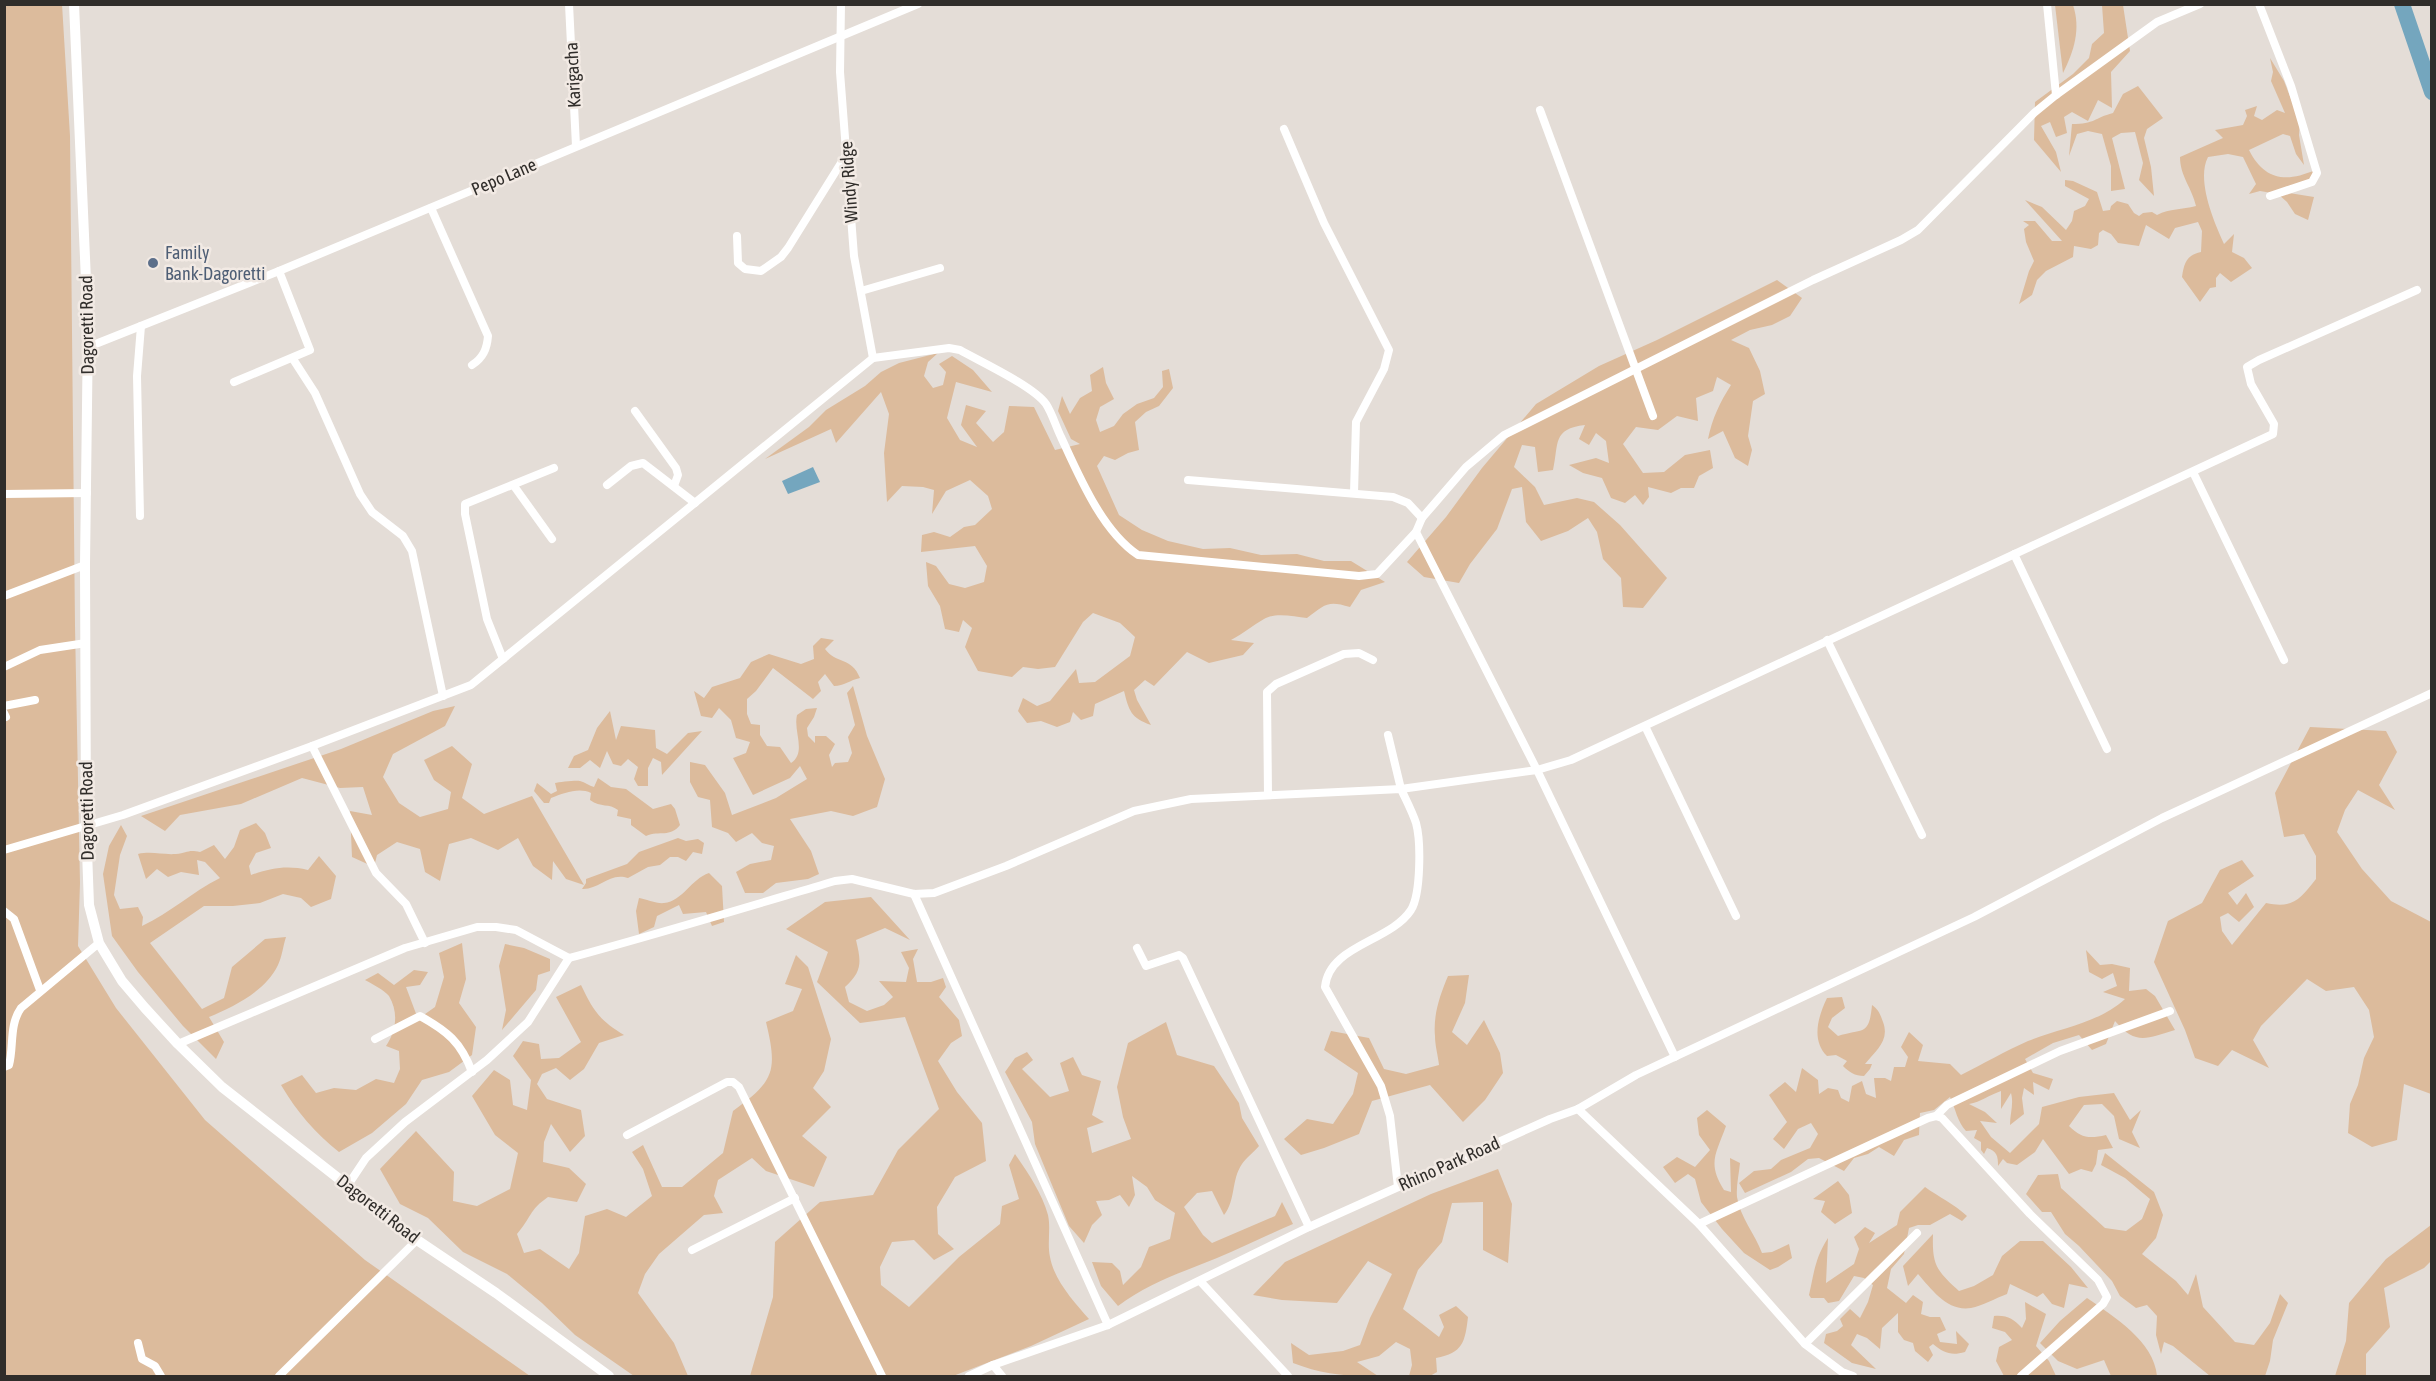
<svg xmlns="http://www.w3.org/2000/svg" width="2436" height="1381" font-family="'Asap Condensed',sans-serif">
<rect width="100%" height="100%" fill="#e4ddd7"/>
<g fill="#dcbb9c">
<path d="M62,4l8,132 5,490 5,257 -2,63 38,62 89,112 160,140 165,116h-525l-1,-1371z"/>
<path d="M2055,5h18c8,24 1,46 -10,68z"/>
<path d="M2102,5h21l7,46 -19,21 1,36 -14,-8 -10,21 -16,-9 -8,5 3,16 -11,4 -6,-15 -9,4 15,26 5,20 -27,-32 1,-38 38,-28 16,-16 3,-14 12,-11z"/>
<path d="M2270,58l14,23 16,41 -1,13 5,30 -8,-11 -6,-18 -7,-2 -34,16c15,30 37,33 66,20l-7,14 -25,8 31,5 -6,23 -13,-6 -8,-12 -9,-8 -18,-3 -11,3 7,-10 -13,-27 -15,-3 -20,3c-12,23 6,65 16,87l10,-10 -2,18 12,6 8,10 -21,14 -11,-9 -4,5v9l-6,1 -10,14 -18,-25c2,-13 4,-22 19,-25l1,-21 -4,-9 -23,6 -6,11 -23,-14 -7,21 -21,-3 -7,-9 -8,-4 -4,3 -1,12 -7,4 -17,-3 -1,11 -27,14 -9,9 -5,15 -13,9 10,-33 5,-10 -8,-19 -2,-13 5,-4 -6,-4h12l17,20h10l-37,-41 17,7 24,23 6,-9 2,-10 11,-5 4,-7 -24,-13v-6l8,1 24,11 6,19 7,-1 1,-4 6,-5 11,3 6,9 5,3 4,-3 9,-1 5,3c13,-7 25,-5 39,-9 -4,-18 -16,-30 -16,-49l43,-19 -8,-8 28,-5 4,-9 -2,-6 12,-4 -3,10 8,4 15,-10 8,3 -14,-32 2,-9z"/>
<path d="M2138,86l25,32 -16,11 -3,9 7,29 3,29 -15,-16 4,-17 -8,-31 -14,1 -9,5 13,51 -14,2v-25l-9,-32 -14,-3 -11,3 -8,22 3,-32c23,0 22,-6 41,-11l10,-19z"/>
<path d="M1777,280l25,18 -12,18 -18,9 -22,5 -19,10 18,8 11,23 5,23 -12,7 -5,35 4,14 -4,16 -13,-8 -12,-27 -15,8c4,-20 12,-37 23,-54l-14,-8 -4,14 -17,7 2,23 -21,-5 -19,14 -22,-3 -13,17 20,29 21,-1 21,-17 25,-5 3,18 -14,8 -5,12h-13l-10,5 -23,-6 1,10 -6,8 -8,-10 -10,8 -14,-5 -9,-20 -19,-5 -14,-8 27,-7 13,5 -3,-22 -10,-8 -7,12 -10,-6 6,-14c-33,4 -26,18 -32,45l-15,2 -3,-25 -13,-2 -8,22 21,20 9,18 33,-7 17,4 26,23 47,53 -24,30 -20,-1 -2,-29 -18,-19 -6,-27 -9,-14 -20,13 -27,10 -15,-19 -4,-35 -10,2 -15,40 -27,35 -11,19 -35,-6 -17,-15 39,-45 36,-49 54,-64 63,-38 58,-26z"/>
<path d="M938,353l-10,9 -4,14 9,12 10,-3 3,-13 -7,-8 13,-8 21,14 19,22 -36,-10 -9,36 13,22 17,7 -16,-22 5,-20 20,6 -10,12 17,19 11,-10 5,-26 25,1 21,43 25,-6 -9,-5 -13,-28 4,-15 8,18 10,-16 12,-7 -2,-16 13,-8 3,16 8,16 -14,8 -4,13 4,12 14,-6 9,-12 14,-10 17,-6 9,-11 -1,-16 7,-2 4,19 -14,18 -13,6 -11,10 4,28 -11,3 -13,7 -11,-4 -7,10 22,49 23,15 26,11 35,8 27,-1 31,7 36,-1 27,7h27l34,21 -24,8 -11,17c-22,-7 -25,-3 -43,11 -13,-1 -31,-6 -43,1 -11,6 -21,15 -33,21l23,3 -11,12 -34,8 -22,-11 -33,34 -9,-6 -11,10 3,10 14,25c-20,-7 -22,-14 -27,-34l-29,13 -2,12 -12,4 -8,-8 -3,10 -13,5 -16,-6 -14,2 -9,-12 5,-13 14,8 13,-5 26,-32 3,14 16,-1 35,-26 5,-19 -15,-14 -27,-10 -10,9 -28,45 -17,2 -15,-2 -11,10 -34,-6 -13,-24 7,-19 -9,-8 -4,12 -14,-3 -5,-23 -12,-20 -2,-24 10,4 13,18 16,4 19,-6 3,-16 -12,-20 -54,6 1,-17 12,-3 16,5 14,-10 11,-2 17,-16 -4,-13 -18,-16 -24,11 -14,23 2,-24 -11,-3 -21,-1 -15,16 -3,-49 5,-39 -8,-22 -45,51 -5,-14 -66,30 44,-32 17,-17 39,-24 16,-14 18,-9z"/>
<path d="M821,638l13,2 -9,9c11,15 27,8 35,29 -10,2 -16,8 -26,8l-9,-12 -7,8 3,9 -8,8 -40,-31 -17,23 -9,8v15l4,10 9,1v10l7,11 13,1 11,16c16,-11 2,-31 6,-48l9,-6 11,-1 -3,9 -7,11 1,8 7,7v-7h11l9,8 -6,11 3,12 3,-4 13,-1 4,-9 -4,-16 7,-12 -8,-32 6,-7 14,50 18,43 -8,28 -24,9 -22,-5 -41,8 21,32 8,23 -11,5 -32,4 -13,10h-18l-9,-21 14,-8 21,-4 3,-14 -12,-3 -10,-10 -16,9 -8,-9 -16,-6 -2,-27 -12,-3 -8,-15v-20l15,3 20,28 7,22 44,-17 31,-19 -7,-13 -10,12 -37,17 -20,-37 13,-5 4,-11 -14,-4 -5,-18 -12,-12 -7,10 -11,-2 -7,-25 10,7 8,-11 28,-9 11,-16 18,-8 32,10 13,-5 -1,-13z"/>
<path d="M455,706l-10,20 -52,28 -10,23 16,26 21,14 28,-8 3,-17 -17,-12 -10,-20 28,-14 20,18 -10,34 22,16 48,-18 52,89 -18,-6 -13,-18 -1,19 -19,-14 -15,-28 -20,12 -27,-12 -22,6 -9,37 -15,-9 -5,-23 -23,-7 -20,13 -3,12 -22,-10 -2,-46 22,4 -9,-28 -23,1 -38,-10 -61,26 -61,11 -15,16 -24,-15 200,-67 92,-38z"/>
<path d="M610,711l6,29 5,-14 34,4 1,18 11,6 21,-21 14,-2 -40,44 -1,-13 -8,-4 -5,10v18h-10l-4,-7 4,-12 -10,-8 -7,7 -8,-2 -6,-13 -7,17 -10,-8 -10,8h-12l6,-12 14,-6 9,-22z"/>
<path d="M2310,727l76,4 11,21 -18,33 16,25 -37,-20 -13,20 -8,22 25,37 29,32 40,21v172l-27,-10 -7,56 -25,7 -24,-14 2,-29 8,-19 6,-27 10,-21 -5,-27 -15,-23 -28,4 -19,-12 -46,47 -8,14 16,28 -37,-18 -14,16 -23,-8 -10,-28 -31,-68 14,-41 34,-18 18,-33 22,-10 12,16 -26,17 9,12 9,-12 8,14 -15,15 -11,-9 -8,4 2,14 10,14 34,-42c27,6 34,-4 50,-24v-23l-12,-22 -20,3 -9,-44z"/>
<path d="M598,778l13,9 15,2 27,20 18,-5 4,5 5,16c-10,13 -20,5 -34,11l-15,-11v-6l-14,-3 1,-6c-9,-7 -17,-2 -28,-10l1,-7c-12,-6 -27,0 -40,5l-2,5h-5l-10,-12 3,-8 14,11 6,-3 -2,-8c4,-1 22,-3 25,-2 5,1 9,5 14,6z"/>
<path d="M256,823l9,10 6,15 -15,5 -7,13 2,9c20,-7 36,-10 57,-5l11,-14 17,20 -5,23 -20,8 -10,-9 -18,-4 -23,9 -27,3h-29l-54,37 52,66 22,-11 8,-31 33,-28 21,-2c-3,9 -4,20 -8,28 -12,26 -45,42 -69,52l15,25 -8,17 -33,-33 -45,-54 -26,-36 -9,-62 6,-28 12,-21 6,11 -7,19 -6,40 6,14 18,-2 5,10 -1,9c28,-13 50,-34 78,-48l-15,-16 -8,-2 2,15 -18,-3 -13,5 -11,-8 -11,10 -8,-25c14,-3 24,1 38,0 11,-1 12,-5 24,-2l14,-7 11,14 9,-12 6,-17z"/>
<path d="M678,838l8,3 12,-2 6,4 -2,11 -9,-2 -7,9 -8,-4h-8l-10,8 -12,2 -20,11c-19,-6 -29,12 -46,11l4,-6v-4l41,-15 12,-12z"/>
<path d="M709,873l13,13 2,36 -12,4 -6,-14 -23,2 -4,-9 -22,11 -3,11 -15,7 -3,-23 3,-13c7,1 18,6 25,5 19,-2 27,-24 45,-30z"/>
<path d="M871,897l39,43 -25,-12 -29,12c5,21 7,31 -11,47l4,15 18,9 17,-6 9,-8 -14,-16 27,1 3,-14 -8,-16 17,-3 -5,10 4,23h14l12,-4 3,9 -7,10 20,23 3,16 -11,7 -13,18 19,31 25,31 4,38 -31,16 -18,30 1,27 16,15 -20,11 -20,-20 -22,2 -12,25 1,18 28,22 50,-50 41,-33 2,-18 17,-7 -10,-34 6,-11c13,19 27,39 33,61 3,14 -1,28 2,42 4,23 24,45 39,62l-58,27 -78,30h-203l23,-79 2,-55 45,-40 53,-7 25,-45 41,-41 -34,-92 -45,6 -43,-41 11,-30 -42,-23 39,-27z"/>
<path d="M462,943l4,36 -7,24 17,24 -4,28 -23,17 -27,8 -16,24 -34,29 -33,19c-24,-19 -42,-40 -58,-67l21,-10 14,18 18,-5 22,2 20,-11 18,4 6,-14 -1,-18 -13,-5c10,-15 13,-33 3,-50 -5,-6 -17,-12 -24,-16l13,-7 16,12 20,-15 14,2 -8,13 -14,2 12,32 17,-12 9,-30 -5,-24z"/>
<path d="M505,944l19,4 26,11v12l-12,4 -2,15 -34,40 4,-20 -7,-44z"/>
<path d="M2086,950l14,15 12,-1 18,4 -1,23 17,-2 9,7 20,34c-28,8 -39,16 -60,-9l-9,23 -14,6 -13,-15 -26,8 -28,16 8,14 20,6 -4,11 -16,-8 1,13 -10,-7 -2,10 2,16 -14,11c0,-12 4,-20 1,-32l-10,16v-18c-12,4 -20,11 -32,13l16,8 12,11 -17,-2 11,16 19,16 29,-29 3,-17 37,-10 35,-4 16,27 11,-10 -9,22 8,16 -21,-9 -5,-23 -12,-12 -18,1 -15,21c12,12 20,13 37,9l7,13 -15,2 -2,14 -4,8 -11,-3 -12,5 -26,-35 -8,13 -18,13 -10,-2 -4,-4 -5,7c0,-10 -1,-15 -11,-18l-3,6 -3,-4v-8l-7,-4 3,-8 -11,1c-9,-10 -10,-21 -16,-34l-16,13 -14,3 -1,22 -15,5 -10,16 -15,-9 -11,7 -14,4 -10,13 -25,-13 -11,1 -17,13 -46,21 -6,-10 15,-12 17,-2 10,-9 29,-12 8,-14 -7,-11 -13,6 -14,20 -11,-10 14,-17 -18,-27 16,-13 11,10 6,-24 16,12 1,14 9,-6 10,2 3,8 8,4 3,-16 10,-5 4,13 10,4 -2,-20h11l6,3 3,-14h11l3,-10 -7,-10 8,-15 14,13 -5,16 32,3 11,11c22,-11 44,-24 67,-34 32,-13 71,-18 97,-42l-22,-7 14,-6 -4,-13 -11,6 -13,-7z"/>
<path d="M796,955l12,12 23,72 -7,32 -11,17 18,19 -29,29 25,21 -13,30 -48,-16 -14,-13 -34,22 -4,16 9,17 -19,2 -45,39 -14,20 -7,19 36,50 14,33h-54l-59,-41 -33,-32 -35,-29 -44,-22 -35,-34 -28,-14 -20,-35 36,-38 38,41 -1,29 24,5 33,-17 8,-36 -23,-18 -23,-39 22,-26 16,10 3,25 14,5 4,-30 -18,-24 10,-15 16,3 2,15 18,-1 22,-16 -25,-45 25,-12c12,25 18,35 43,50l-25,8 -15,26 -14,11 -14,-12 -14,6 -5,10 10,15 34,11 4,26 -15,16 -19,-28 -7,18 -1,20 26,6 17,16 -9,18 -29,-5c-19,13 -17,21 -31,37l7,19 16,-4 29,20 10,-16 6,-37 22,-7 19,8 26,-21 -9,-27 -11,-17 11,-7 19,42h20l41,-34 10,-42c41,-30 45,-39 33,-89l27,-11 9,-22 -17,-5z"/>
<path d="M1469,975l-4,28 -13,29 15,13 17,-25 16,33 3,20 -18,27 -22,22 -33,-37 -58,16 -13,33 -35,14 -23,7 -17,-16 23,-20 26,5 20,-30 5,-21 -34,-23 7,-19 38,7 15,31 22,5 33,-9c-1,-10 -4,-19 -4,-29 -2,-21 5,-41 13,-60z"/>
<path d="M1842,997l3,11 -13,10 -4,9 10,9c25,-8 31,1 34,-31 7,5 8,9 11,17 7,19 -7,28 -18,42h7l-2,5 -6,7c-9,0 -15,-4 -21,-10l4,-5 -11,-6 -9,1c-16,-16 -9,-39 0,-58z"/>
<path d="M1166,1022l11,33 37,11 25,37 3,15 17,28c-5,6 -13,12 -17,18 -11,16 -6,36 -18,51l-12,-24 -15,2 -13,14 19,28 9,8 63,-27 7,-14 11,22c-26,11 -50,23 -76,34 -34,14 -69,25 -99,48l-17,-20 -9,-24 20,1 8,8 3,14 18,-18 8,-20 21,-8 5,-26 -20,-13 -8,-13 -15,-11 3,19 -6,12 -9,-12 -11,5 -13,1 6,14 -10,10 -8,18 -15,-17 -34,-82 -3,-22 -27,-50 10,-14 12,-6 6,8 -11,9 28,28 19,-6 -9,-28 13,-6 9,18 19,6 -9,34 12,7 -17,6 5,25 39,-14 -8,-22 -6,-30 11,-44z"/>
<path d="M1707,1110l19,16c-10,28 -19,37 -2,64l7,2 -1,-34 10,5c-1,11 -4,23 -3,34 3,20 18,37 25,56l10,-1 17,-8 3,14 -14,9 -8,3 -26,-17 -22,-24 -21,-27 -6,-23 -7,-5 -13,9 -12,-16 14,-10 18,10 15,-17 -11,-15 -2,-17z"/>
<path d="M2105,1153l49,39 9,23 -7,23 -14,16 34,27 12,14 8,-21 7,33 32,35 19,3 16,-22 10,-29 8,9 -15,37 -3,21 -5,15h-55l-37,-30 -9,-4 -3,12 -5,-19 1,-19 -10,-11 -11,3 -16,-12 -8,-15 -33,-35 -14,-12 -14,-22h-9l-16,-18 12,-19 20,-1 3,14 44,40 21,3 16,-12 8,-20 -25,-21 -24,-13z"/>
<path d="M1498,1169l14,35 -4,59 -25,-13v-48l-31,1 -10,39 -24,28 -15,39 36,28 5,-10 -5,-12 17,-9 12,11c-3,25 -5,36 -32,41l1,14 -7,4h-21l3,-11 -2,-16 -14,-7 -17,14 -22,6 21,14c-30,1 -57,-2 -85,-13l-2,-20 18,12 34,-4 17,-6 10,-27 22,-44 -24,-13 -31,42 -55,-3 -29,-5 32,-33 146,-68z"/>
<path d="M1838,1181l11,14 3,18 -17,11 -14,-12 4,-11 -12,-2z"/>
<path d="M1925,1187c14,10 29,17 42,29l-5,5 -12,-7 -20,11h-12l-9,3 -5,26 -13,15 -4,19 19,15 7,-8 10,7 -2,12 9,3h10l6,13 -9,4 3,8 17,2 -1,-13 13,13 -4,8c-14,4 -21,1 -32,-8l-4,3 4,8 -5,7 -13,-11 -2,-8 -9,-3 -6,-8v-19l-16,15 -2,21 -13,-11 -10,-4 -6,11 25,24 -24,-6 -28,-20 2,-9 11,-3 6,-5 -3,-7 10,-10 10,9 8,-16 5,-17 -9,-7 -10,-2 -15,25 -11,2 -4,-5h-13l-2,-3c5,-22 6,-37 19,-57l-2,45 28,-19 5,-15 -5,-12 11,-10 10,6 -6,10 28,-18 3,-13z"/>
<path d="M2431,1225v36l-7,7 -40,20 6,39 -24,27v22h-31l11,-35 3,-38 37,-44z"/>
<path d="M1933,1234c-1,31 3,36 26,57l15,-5 19,-11 9,-19 18,-15h23l28,26 17,21 -19,-4 -5,24 -12,-4 -9,-11 -6,4 -27,-13 -3,10c-11,4 -25,12 -36,14 -23,4 -39,-18 -53,-34l-10,12 -5,-20z"/>
<path d="M2087,1298c27,19 67,43 70,78h-46l-7,-16 -27,9 -19,-8 -18,-18 20,-22z"/>
<path d="M2025,1302l21,12 -10,32 13,15 7,15h-52l-8,-15 3,-14 13,-7 -7,-8 -13,-4 2,-12c14,-1 19,3 28,12l4,-9z"/>
</g>
<path fill="#74a6be" d="M813,467l7,15 -32,12 -6,-13z"/>
<g fill="none" stroke-linecap="round" stroke-linejoin="round">
<path stroke="#74a6be" stroke-width="16" d="M2402,4l30,88"/>
<g stroke="#fff" stroke-width="8">
<path d="M569,4l7,142"/>
<path d="M841,4l-1,68 14,184 19,102"/>
<path d="M2047,4l9,91"/>
<path d="M2259,4l32,82 26,87 -5,9 -42,14"/>
<path d="M1540,110l113,306"/>
<path d="M1284,129l40,94 65,127 -5,19 -28,53 -2,71"/>
<path d="M431,208l57,128c-1,13 -5,22 -16,29"/>
<path d="M737,236l1,27 7,6 16,2 20,-14 7,-9 58,-93"/>
<path d="M861,291l79,-23"/>
<path d="M88,347l191,-76 639,-267"/>
<path d="M293,359l22,34 45,101 12,18 31,24 9,15 31,145"/>
<path d="M234,382l76,-32 -31,-79"/>
<path d="M635,411l41,57 2,7 -4,11"/>
<path d="M2193,472l91,188"/>
<path d="M1188,480l205,17 15,6 14,15"/>
<path d="M607,485l24,-19 12,-3 52,40"/>
<path d="M514,486l38,53"/>
<path d="M4,494l83,-1"/>
<path d="M140,516l-3,-140 4,-50"/>
<path d="M1416,532l121,238 138,287"/>
<path d="M2014,554l93,195"/>
<path d="M4,596l81,-31"/>
<path d="M1827,640l95,195"/>
<path d="M503,659l-16,-40 -22,-105v-10l89,-36"/>
<path d="M4,667l36,-17 46,-7"/>
<path d="M4,706l31,-6"/>
<path d="M4,713l2,4"/>
<path d="M1645,726l91,190"/>
<path d="M1388,735l13,54 136,-19 34,-10 702,-326 1,-10 -23,-40 -4,-17 12,-7 158,-70"/>
<path d="M312,746l64,127 30,31 19,39"/>
<path d="M1268,795l-1,-103 9,-8 68,-30 15,-1 14,7"/>
<path d="M4,850l119,-35 189,-69 159,-61 402,-327 76,-10 11,2c21,12 73,36 86,54 6,9 10,23 15,33 18,39 41,94 77,118l221,21 18,-2 39,-42 6,-14 44,-51 38,-32 309,-155 88,-40 17,-10 116,-117 22,-18 101,-73 43,-18"/>
<path d="M914,894l194,431"/>
<path d="M4,911l10,8 26,71"/>
<path d="M1137,948l9,18 33,-11 4,3 126,269"/>
<path d="M375,1039l45,-23c27,15 41,26 52,56"/>
<path d="M178,1044l227,-96 72,-21h19l20,3 53,28c89,-24 178,-51 266,-77l17,-2 62,15 20,-1 72,-27 128,-55 57,-12 210,-10c5,11 11,22 15,34 5,18 5,71 -5,87 -21,32 -82,35 -86,77l56,99 9,30 8,71"/>
<path d="M4,1067l5,-2c5,-19 0,-40 12,-57l78,-65"/>
<path d="M1578,1109l121,115 106,120 37,28 11,4"/>
<path d="M1936,1116l11,-11 113,-54 110,-40"/>
<path d="M627,1135l100,-53h6l6,5 143,289"/>
<path d="M348,1185l18,-27 39,-36 82,-62 41,-38 41,-64"/>
<path d="M1699,1224l229,-106 8,-2 6,2 88,96 68,66 9,17 -4,7 -82,72"/>
<path d="M692,1250l103,-52"/>
<path d="M1200,1281l88,95"/>
<path d="M138,1343l4,16 13,7 6,10"/>
<path d="M1805,1344l112,-111"/>
<path d="M993,1365l9,11"/>
<path d="M279,1376l138,-136"/>
<path d="M969,1376l24,-11 115,-40 201,-98 241,-108 28,-10 58,-34 338,-158 188,-99 270,-125"/>
</g>
<path stroke="#fff" stroke-width="10" d="M74,4l14,323 -3,238 1,259 3,81 10,38 23,38 23,27 33,36 44,43 195,153 79,53 113,83"/>
</g>
<circle fill="#5c6f8a" stroke="#f2eae4" stroke-width="2" cx="153" cy="263" r="6"/>
<g text-anchor="middle" stroke-width="5" stroke-linejoin="round" paint-order="stroke">
<g font-size="18" fill="#302d2a" stroke="#f2eae4">
<text transform="translate(573 75) rotate(-93)" y="6">Karigacha</text>
<text transform="translate(504 177) rotate(-23)" y="6">Pepo Lane</text>
<text transform="translate(849 182) rotate(-94)" y="6">Windy Ridge</text>
<text transform="translate(87 325) rotate(-91)" y="6">Dagoretti Road</text>
<text transform="translate(87 811) rotate(-91)" y="6">Dagoretti Road</text>
<text transform="translate(1449 1164) rotate(-24)" y="6">Rhino Park Road</text>
<text transform="translate(378 1209) rotate(38)" y="6">Dagoretti Road</text>
</g>
<g font-size="18" fill="#4e5e75" stroke="#f2eae4" text-anchor="start">
<text x="165" y="259">Family<tspan x="165" dy="21">Bank-Dagoretti</tspan></text>
</g>
</g>
<rect width="2436" height="1381" fill="none" stroke="#302d2a" stroke-width="12"/>
</svg>
